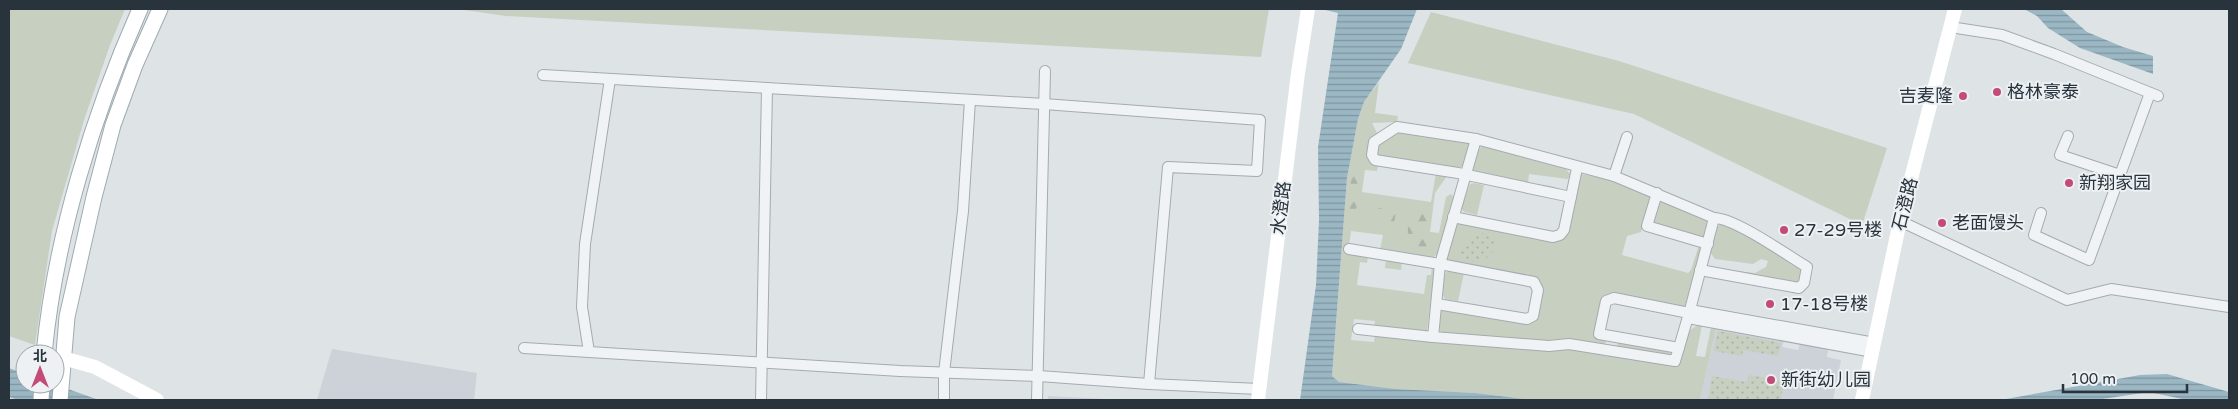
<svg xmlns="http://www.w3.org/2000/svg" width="2238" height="409" font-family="'Varela Round','Noto Sans SC',sans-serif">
<defs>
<pattern id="forest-firs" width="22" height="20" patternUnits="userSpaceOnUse" patternTransform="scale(1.25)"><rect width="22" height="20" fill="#c7cfc0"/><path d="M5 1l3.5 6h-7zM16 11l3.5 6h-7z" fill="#abb2a6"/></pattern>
<pattern id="park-dots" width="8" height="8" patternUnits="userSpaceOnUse" patternTransform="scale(1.25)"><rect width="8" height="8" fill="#c7cfc0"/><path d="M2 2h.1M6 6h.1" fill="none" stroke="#abb2a6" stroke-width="1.8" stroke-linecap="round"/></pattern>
<pattern id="water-rules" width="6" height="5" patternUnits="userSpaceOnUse" patternTransform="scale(1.25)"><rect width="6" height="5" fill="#9bb7c4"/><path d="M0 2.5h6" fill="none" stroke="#7e95a0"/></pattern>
</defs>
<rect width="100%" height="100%" fill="#dee3e6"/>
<g fill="#ccd2d8">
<path d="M1716,328l68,13 -2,6 16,3 2,-6 28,5 -1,8 14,3 -8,40h-133z"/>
<path d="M332,349l145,24 -3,27h-157z"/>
<path d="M1048,396l77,4h-77z"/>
</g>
<g fill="#c7cfc0">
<path d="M9,9h116l-15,36 -26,75 -32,111 -17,114 -26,-9z"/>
<path d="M457,9h812l-8,48 -755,-41z"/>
<path d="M1431,12l188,49 268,87 -25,77 -228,-111 -226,-51z"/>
<path d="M1379,82l-4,31 23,3 -1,6 -25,1 6,12 -9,19 1,8 8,2 -1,7 -12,-1 -3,22 69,10 5,-29 11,3 -12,17 -5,39 9,1 7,-36 5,-3 3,3 -16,57 -5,3 -53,-7 3,-15 -32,-4 -3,22 20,3 -1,7 -7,-1 -3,23 67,9 3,-19h4l1,-9 3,1 -8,64 -5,3 -48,-6 1,-7 -21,-2 -3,21 23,2 1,-8 158,15h37l109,16c4,-15 3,-38 23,-40l-6,31 9,1 6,-30 5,1 -16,72h-167l-57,-7 -80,-4 -57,-7 -7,-6 15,-198 11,-59 6,-17z"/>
<path d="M1398,129l70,14 2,3 -5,19 -8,4 -81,-14 1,-13z"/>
<path d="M1482,146l84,23 4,5 -2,5 -39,-5 -1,9c11,2 31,1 38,11l-91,-19c-5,-9 0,-21 7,-29z"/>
<path d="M1580,174l24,4 48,19 -11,35 -14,4 -5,19 66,18 3,-3 7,-22h4l-17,58 -4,2 -69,-12 -12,14 6,32 -2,3 -36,-6 -30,3 -97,-10 -3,-6 3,-16 4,-3 83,15 12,-37 -92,-23 -1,-4 9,-33 2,-3 98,18z"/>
<path d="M1474,183l10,2 -7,30 -13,-3 -3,-4 9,-24z"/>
<path d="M1660,201l47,20 -3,17 -52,-13 4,-19z"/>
<path d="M1724,223l29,15 50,32 -3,12 -5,3 -83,-17 43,5 11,-6 2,-6 -7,-2 -8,5 -38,-5 -5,-7 8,-26z"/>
<path d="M1386,259l16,2 -1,9 -16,-2z"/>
<path d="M1451,271l13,2 -6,28 -13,-2c-5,-7 -2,-19 1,-27z"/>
<path d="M1618,341l52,9 1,2 -2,3 -52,-9z"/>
</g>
<g fill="url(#forest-firs)">
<path d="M1352,167l3,2c5,20 4,38 -5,58h-3z"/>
<path d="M1379,208l17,4 -2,11 -4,2 -17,-10 1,-4z"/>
<path d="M1420,210l9,6 -1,30 -4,6c-7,0 -12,0 -17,-5l1,-18 -4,-8 1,-7z"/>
</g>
<g fill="url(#park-dots)">
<path d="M1483,233h5l8,8c-2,18 -18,25 -35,18l-1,-11 11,-10z"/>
<path d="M1718,331l63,12 -3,13 -35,-6 -1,6 -28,-5z"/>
<path d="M1749,375l35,6 -3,19h-73l4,-24 35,6z"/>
</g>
<g fill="url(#water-rules)">
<path d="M1321,9h96l-16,40 -37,53 -6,17 -11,59 -15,198 7,6 57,7 80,4 57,7h-233l16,-115 3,-65 -1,-73 20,-134z"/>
<path d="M2024,9h37l26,23 36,15 30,9v18l-73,-26 -32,-20 -11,-12z"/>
<path d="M9,368l16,6v10h29l45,16h-80l-10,-3z"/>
<path d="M2167,374l62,18v8h-42l-38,-8 -53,8h-153l63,-1 134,-24z"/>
</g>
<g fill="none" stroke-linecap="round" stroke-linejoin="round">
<defs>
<g id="street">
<path d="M1950,27l52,8 52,19 104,42"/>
<path d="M543,75l501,29 216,16 -3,51 -89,-4 -19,217"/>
<path d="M2068,136l-8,19 60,20"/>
<path d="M1476,139l-79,-12 -23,15 -2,13 3,5 83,13 113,24"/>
<path d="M1614,176l13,-39"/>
<path d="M1657,193l-10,33 61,18"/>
<path d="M2041,213l-7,22 55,25 61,-167"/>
<path d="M1453,217l100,20 7,-2 4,-5 13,-62"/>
<path d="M1900,221l167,79 44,-11 118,18"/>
<path d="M1349,249l91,15 94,18 4,8 -5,26 -6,3 -90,-15"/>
<path d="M1700,270l99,18 5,-5 3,-16c-20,-12 -72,-49 -93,-49"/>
<path d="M1690,310l-15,51 -106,-17 -20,2 -116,-9 7,-73 36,-125 138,37 100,42 -24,92 185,33"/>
<path d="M1688,318l185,34"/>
<path d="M1358,329l75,8"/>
<path d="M524,348l376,23 139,5 110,8 110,5"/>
<path d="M1679,348l-80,-14 7,-33 8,-3 75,15"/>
<path d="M589,352l-7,-45 3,-63 25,-165"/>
<path d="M761,400l6,-312"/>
<path d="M944,400v-27l19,-162 7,-111"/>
<path d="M1037,400l8,-329"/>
</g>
<g id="primary">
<path d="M44,354c11,-116 49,-239 96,-345"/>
<path d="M41,400l1,-16"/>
<path d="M60,400l7,-83 27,-120 19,-72 22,-60 25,-56"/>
</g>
</defs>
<use href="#street" stroke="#a4abb0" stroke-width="12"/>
<use href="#primary" stroke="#9eaab1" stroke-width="17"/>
<use href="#street" stroke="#f0f3f5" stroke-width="10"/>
<g stroke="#fff" stroke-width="14">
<path d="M63,358l32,9 62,33"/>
<path d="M1258,400l40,-327 10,-64"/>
<path d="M1862,400l38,-179 55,-212"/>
</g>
<use href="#primary" stroke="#fff" stroke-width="15"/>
</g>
<g fill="#c34b77" stroke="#edf1f4" stroke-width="2">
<circle cx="1997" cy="92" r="5"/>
<circle cx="1963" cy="96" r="5"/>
<circle cx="2069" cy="183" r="5"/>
<circle cx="1942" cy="223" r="5"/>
<circle cx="1784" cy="230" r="5"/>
<circle cx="1770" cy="304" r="5"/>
<circle cx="1771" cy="380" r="5"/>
</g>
<g text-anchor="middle" stroke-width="4" stroke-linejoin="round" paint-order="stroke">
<g font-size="18" fill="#28333c" stroke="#edf1f4" text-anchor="start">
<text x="2007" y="98">格林豪泰</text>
<text x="1953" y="102" text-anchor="end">吉麦隆</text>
<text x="2079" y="189">新翔家园</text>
<text x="1952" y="229">老面馒头</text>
<text x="1794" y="236">27-29号楼</text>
<text x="1780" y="310">17-18号楼</text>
<text x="1781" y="386">新街幼儿园</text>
</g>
<g font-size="18" fill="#28333c" stroke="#edf1f4">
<text transform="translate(1905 204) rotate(-76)" y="6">石澄路</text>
<text transform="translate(1281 208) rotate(-83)" y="6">水澄路</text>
</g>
</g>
<rect width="2238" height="409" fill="none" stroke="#28333c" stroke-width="20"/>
<g transform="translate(40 369)"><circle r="24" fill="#edf1f4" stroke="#9ea5aa"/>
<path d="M0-4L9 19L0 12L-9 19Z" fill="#c34b77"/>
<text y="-8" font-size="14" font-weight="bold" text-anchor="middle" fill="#28333c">北</text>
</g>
<path d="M2063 384v8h124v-8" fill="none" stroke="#28333c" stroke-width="2.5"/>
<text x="2070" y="384" font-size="15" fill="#28333c" stroke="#edf1f4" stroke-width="4" paint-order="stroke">100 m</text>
</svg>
